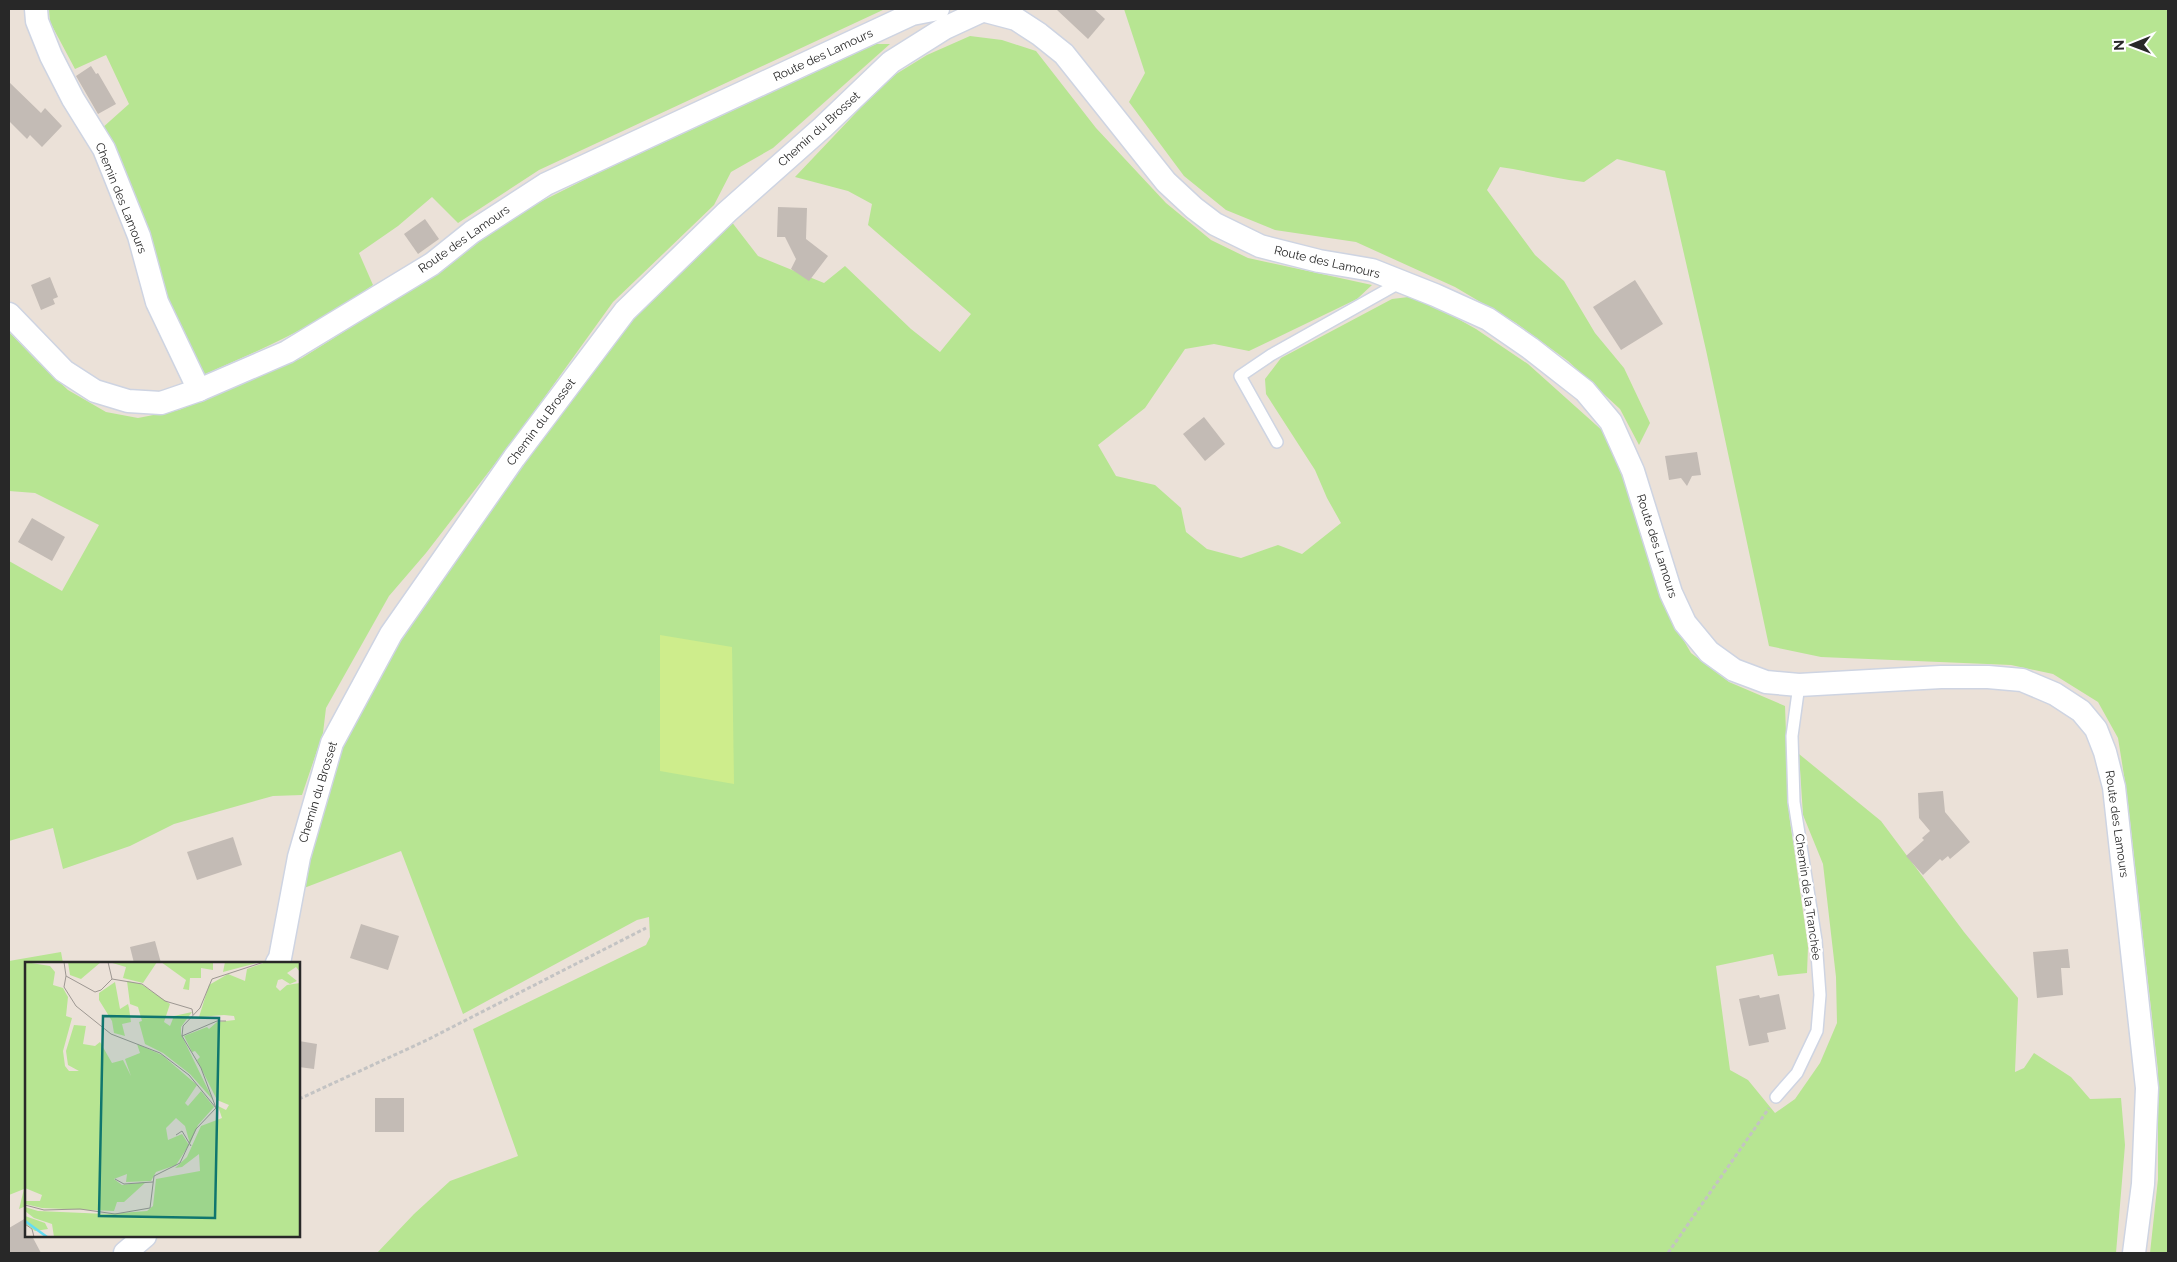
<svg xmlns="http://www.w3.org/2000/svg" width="2177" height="1262" font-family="Raleway,sans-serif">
<rect width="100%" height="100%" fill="#ebe1d8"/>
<g fill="#b7e592">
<path d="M49,9h836l-346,161 -81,53 -26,-26 -34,29 -39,27 14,32c-53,39 -112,65 -172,91l-35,-77 -65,-170 28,-25 -23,-49 -31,14 -25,-47z"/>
<path d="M1124,9h1044v1244h-18l8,-74v-108l-31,-277 -9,-56 -20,-36 -45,-28 -42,-9 -190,-8 -52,-11 -63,-296 -41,-179 -48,-12 -33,23c-28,-3 -56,-11 -84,-15l-13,23 48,65 29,26 31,52 29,35 26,55 -11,22 -19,-36 -52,-48 -52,-38 -61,-36 -99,-45 -81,-12 -49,-20 -42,-34 -55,-74 16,-29z"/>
<path d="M970,36l32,4 34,11 60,77 70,75 45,37 37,18 124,27 -15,14 -108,52 -35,-7 -29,5 -40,59 -47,37 18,31 39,9 26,23 5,24 21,17 34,9 37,-13 24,9 39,-31 -14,-25 -12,-28 -49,-76 -1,-15 16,-21 111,-59 25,-3 59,33 52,35 77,69 29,74 29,98 28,48 38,29 56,24 4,108 19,133 -1,26 -29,3 -5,-22 -57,12 14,104 18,10 27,33 20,-14 25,-36 17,-40 -1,-46 -13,-113 -20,-49 -4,-61 82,67 83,111 54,66 -3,74 9,-4 10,-15 37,24 19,22 31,-1 4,47 -9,108h-1739l37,-39 36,-33 68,-25 -45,-127 173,-84 4,-8 -1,-20 -12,3 -174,94 -62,-163 -97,37 2,-27 34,-111 75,-136 161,-228 60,-74 95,-91 27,35 66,27 21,-17 66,63 29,23 31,-38 -103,-89 4,-21 -24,-13 -53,-14 93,-98 39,-24z"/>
<path d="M876,44h14l-117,104 -42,24 -17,33 -101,97 -95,132 -92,119 -37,43 -63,112 -3,25 -21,62 -29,1 -99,28 -44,22 -67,23 -10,-41 -44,13v-280l53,30 37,-66 -64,-32 -26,-2v-159l27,28 32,30 38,22 32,6 41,-8 123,-52 139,-87 52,-40 47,-29 54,-27z"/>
<path d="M61,952l2,11h-37v243l-7,3 5,-20 -15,6v-234z"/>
</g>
<path fill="#ceed8c" d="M660,635l72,12 2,137 -74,-13z"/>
<g fill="#c3bbb5">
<path d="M1056,9h38l11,10 -17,20z"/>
<path d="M91,66l5,8 2,-1 18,31 -18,10 -22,-38z"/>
<path d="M9,82l32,31 4,-5 17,18 -20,21 -12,-12 -3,4 -18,-18z"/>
<path d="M778,207l29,1 -1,31 22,17 -19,25 -18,-12 5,-10 -11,-22h-8z"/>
<path d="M425,219l14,20 -21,15 -14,-20z"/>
<path d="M50,277l8,20 -5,2 2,5 -14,6 -10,-25z"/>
<path d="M1635,280l28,44 -42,26 -28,-43z"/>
<path d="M1204,417l21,27 -20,17 -22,-27z"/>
<path d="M1697,452l4,23 -9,1 -5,10 -6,-8 -12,2 -4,-24z"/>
<path d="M32,518l33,19 -13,24 -34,-19z"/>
<path d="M1943,791l2,21 25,30 -20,17 -2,-3 -6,5 -2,-2 -17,16 -17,-19 18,-16 -2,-2 8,-7 -11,-13 -1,-25z"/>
<path d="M233,837l9,28 -45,15 -10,-28z"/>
<path d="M361,924l38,12 -11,34 -38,-12z"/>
<path d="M155,941l6,22h-27l-4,-16z"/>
<path d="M2068,949l2,19h-9l2,27 -26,3 -4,-46z"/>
<path d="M1779,994l7,35 -19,4 2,9 -20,4 -10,-47 20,-4 1,3z"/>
<path d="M299,1041l18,3 -3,25 -15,-2z"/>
<rect x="375" y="1098" width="29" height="34"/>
<path d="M26,1218v18h6l9,17h-32v-25z"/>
</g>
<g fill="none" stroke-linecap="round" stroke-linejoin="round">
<defs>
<g id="service">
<path d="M1277,442l-37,-66 31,-21 130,-73"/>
<path d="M1776,1097l21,-24 20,-42 3,-36 -4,-55 -22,-138 -2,-66 7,-51"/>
</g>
<g id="minor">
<path d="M36,9l1,12 14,35 22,43 31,50 35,87 18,66 42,88"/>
<path d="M978,9l38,10 23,15 25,20 102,128 28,26 21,16 45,22 59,15 53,9 63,25 53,24 42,29 55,43 26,31 22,49 38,122 14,30 24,29 25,18 32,12 33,3 142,-8h47l34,3 33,14 26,17 15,18 9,23 9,35 33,301 -4,96 -9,69"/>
<path d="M9,314l55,57 31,20 33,10 33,2 38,-13 88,-38 145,-88 40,-32 74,-48 366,-170 26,-5"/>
<path d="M277,963l3,-5 19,-101 33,-114 59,-109 123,-176 111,-147 102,-99 96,-85 68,-65 54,-34 41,-19"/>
<path d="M125,1253l20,-17"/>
</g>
</defs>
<use href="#service" stroke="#ced4e2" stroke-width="14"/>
<use href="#minor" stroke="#ced4e2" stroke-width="25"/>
<g stroke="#c3c3c3" stroke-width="3" stroke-dasharray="4 2.5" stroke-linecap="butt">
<path d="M299,1099l128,-59 219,-112"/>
<path d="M1668,1253l101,-145"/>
</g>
<use href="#service" stroke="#fff" stroke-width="11"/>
<use href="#minor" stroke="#fff" stroke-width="22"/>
</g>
<g text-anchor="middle" stroke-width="5" stroke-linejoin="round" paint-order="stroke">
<g font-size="12" fill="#282828" stroke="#fff">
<text transform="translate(823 55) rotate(-25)" y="4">Route des Lamours</text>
<text transform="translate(819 129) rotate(-42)" y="4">Chemin du Brosset</text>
<text transform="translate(121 198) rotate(68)" y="4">Chemin des Lamours</text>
<text transform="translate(464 239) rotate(-35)" y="4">Route des Lamours</text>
<text transform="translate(1327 262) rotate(13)" y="4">Route des Lamours</text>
<text transform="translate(541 422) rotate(-53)" y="4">Chemin du Brosset</text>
<text transform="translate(1657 546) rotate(72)" y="4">Route des Lamours</text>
<text transform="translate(318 792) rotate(-73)" y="4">Chemin du Brosset</text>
<text transform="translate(2117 824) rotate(82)" y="4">Route des Lamours</text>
<text transform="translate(1808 897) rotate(82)" y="4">Chemin de la Tranchée</text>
</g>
</g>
<g transform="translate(25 962)">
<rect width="275" height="275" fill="#ebe1d8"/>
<path d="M0,0l25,4 5,6 -2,13 10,3 5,9 -2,19 6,2 -9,33 2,15 4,5h10l-11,-6 -2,-14 8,-26 12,1 -3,18 12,2 5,-4 12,21 11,-3 8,16 -6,-17 15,-6 -3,-9 25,11 35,30 -12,18 3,3 13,-15 13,16 -16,18 -8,19 -5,-18 -9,-8 -10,10 2,12 14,-6 7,11 -13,20 -20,7 -5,9 -25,1 1,-8 -13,5 8,6 24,-3 -22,20h-7l-3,9 -72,-3 -17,-4v-6l1,3h14l2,-6 -17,-7zM43,0h33l-20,17 -11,-4zM84,0h48l-14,21 -20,-5 3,-11zM136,0h52v8l-12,-2v10h-11l-1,12 -6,-1 3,-9zM200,0h36l-38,10zM241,0h34v10l-4,-5 -9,6 10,8 -7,3 -8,-5 -4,1 -2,7 4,4 7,-6 13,-2v254h-246l-2,-13 -18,-6 -9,-7v-4l13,4 69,3 40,-3 6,-5 3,-27 44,-8 -1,-17 -17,13 -7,1 12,-11 14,-31 21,-8 -4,-12 8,4 3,-5 -12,-5 -20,-40 3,-3 -5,-6 -3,1 -8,-16 23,-9 2,2 8,-7 18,-2 -1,-4 -10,-1 -25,2 10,-32 19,-11 17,7 2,-12zM102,19l14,3 29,20 -6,18 6,4 4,-10 18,-4 -11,15v7l32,66 -23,-26 -27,-21 -18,-9 -6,-22 3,-1 -4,-14 -8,-3zM90,20l5,27 8,-5 1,4 2,14 -9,2 3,12 -11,-3 -2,-12 -13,-21v-7zM0,254l20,7 3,6 -13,2 -10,-8z" fill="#b7e592"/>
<path fill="none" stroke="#65ddf3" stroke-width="2.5" d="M0,259l22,16"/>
<path fill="none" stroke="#9d9792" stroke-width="1" d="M39,0l2,14 29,16 6,-2 11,-11M83,0l4,17M41,14l-2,11 12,19 35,28 49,19 29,22 27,33M87,17l30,5 23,17 27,8 1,6M157,74l35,-15h9M151,173l6,-4 9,15M90,217l9,5 29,-2M0,243l19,5 36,-1 35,5 35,-6 4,-32 26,-13 16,-34 20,-21 -15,-40 -19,-32 1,-10 17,-18 12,-29 52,-17M0,262l7,5 2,8"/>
<path fill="#0f766e" fill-opacity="0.15" stroke="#0f766e" stroke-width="2.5" d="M78,54l116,2 -4,200 -116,-2z"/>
<rect width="275" height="275" fill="none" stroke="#282828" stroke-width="2.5"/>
</g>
<rect width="2177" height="1262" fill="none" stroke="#282828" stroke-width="20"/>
<g transform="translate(2132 45) rotate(269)" stroke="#ffffff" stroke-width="4" paint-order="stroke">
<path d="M0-4L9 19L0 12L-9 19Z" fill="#282828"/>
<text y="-8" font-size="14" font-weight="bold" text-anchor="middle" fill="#282828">N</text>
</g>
</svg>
